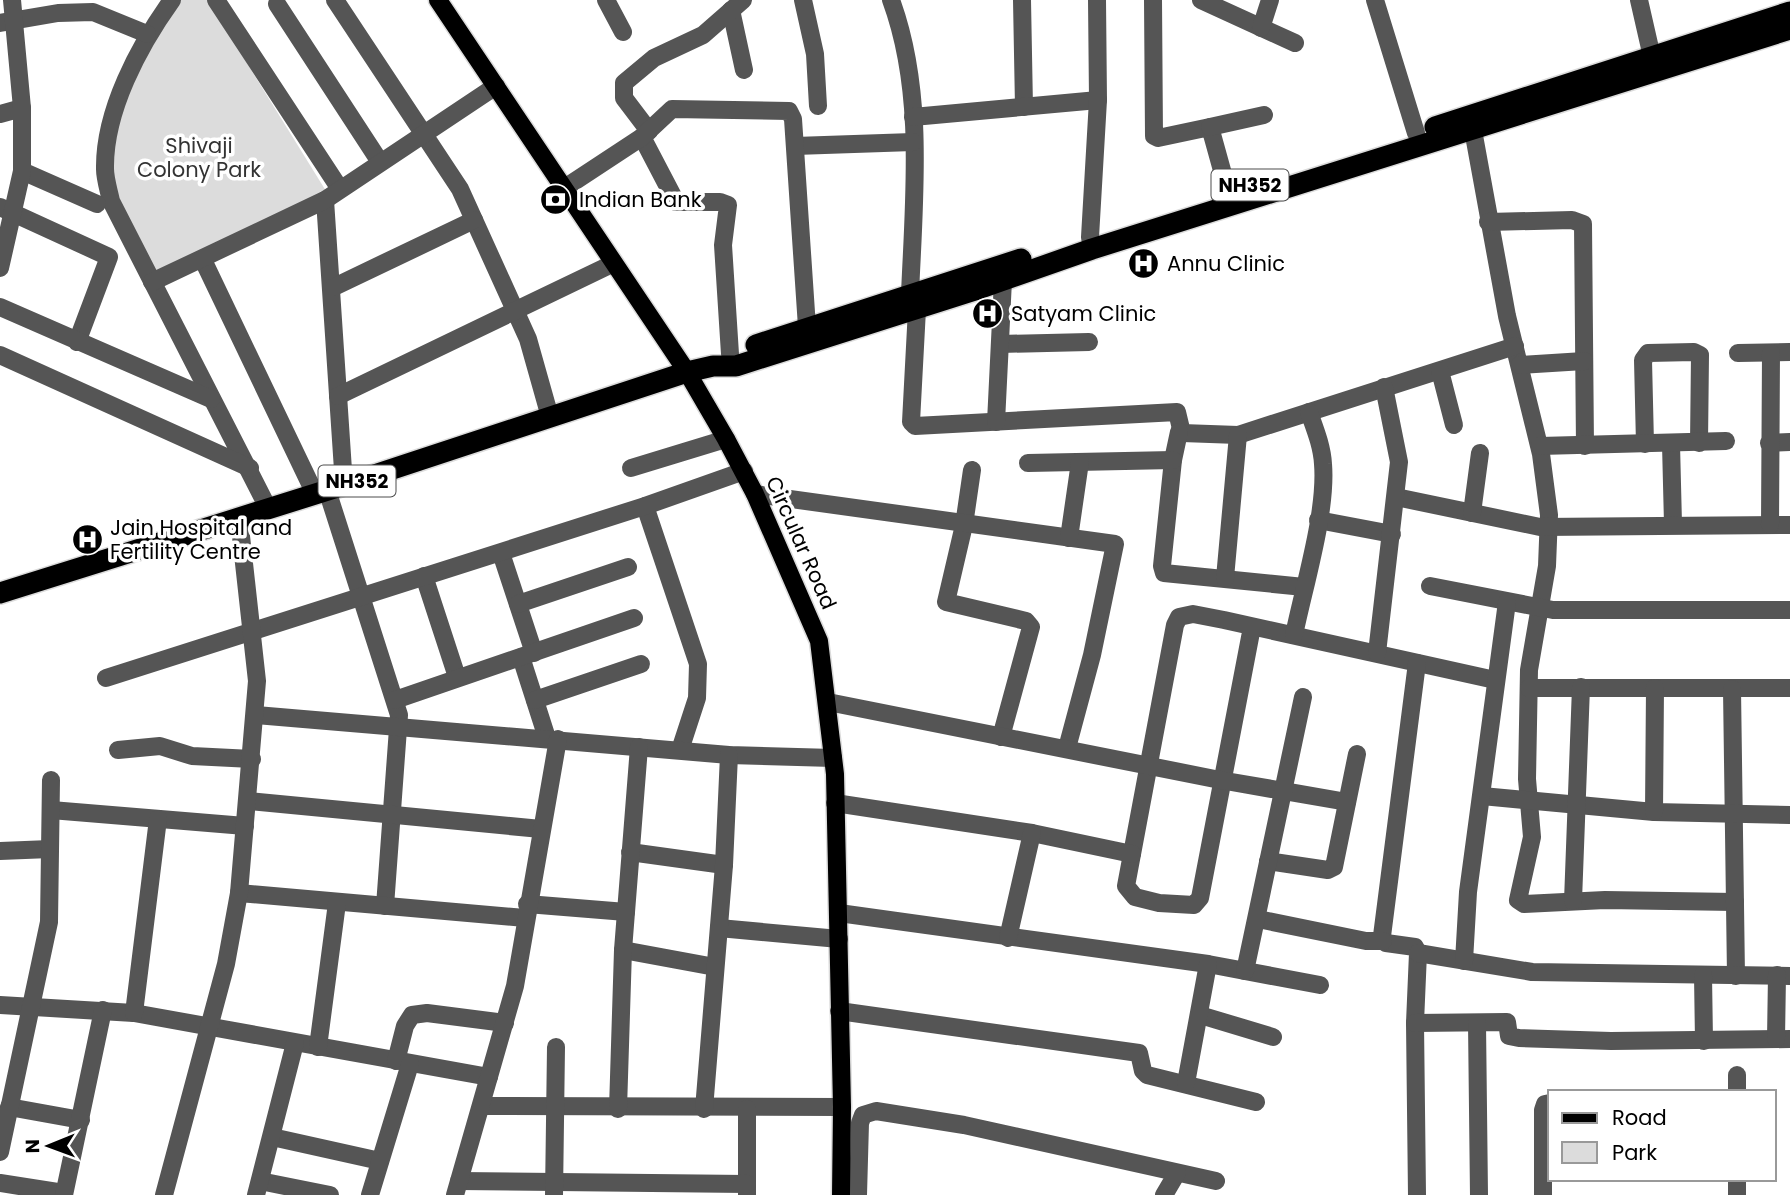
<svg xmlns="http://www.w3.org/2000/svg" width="1790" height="1195" font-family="Poppins,sans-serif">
<rect width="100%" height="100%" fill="#fff"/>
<path fill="#dcdcdc" d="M169,0h39l118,191 -174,91 -41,-81 -1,-73z"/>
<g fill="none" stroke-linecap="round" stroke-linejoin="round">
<defs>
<path id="major" d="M438,0l249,372 39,67 29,55 64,147 16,133 7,333 -1,88"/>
<g id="highway">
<path d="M1435,127l355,-115"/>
<path d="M756,345l265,-86"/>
<path d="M0,593l344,-108 343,-113 26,-6h23l239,-76 117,-41 698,-220"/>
</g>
</defs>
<use href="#major" stroke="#dbdbdb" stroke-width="21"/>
<use href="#highway" stroke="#dbdbdb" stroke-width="24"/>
<g stroke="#555" stroke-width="18">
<path d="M172,0c-33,46 -68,111 -67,169 0,10 4,22 6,32l157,307"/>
<path d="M216,0l124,189"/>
<path d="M335,0l125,189 68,150 22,78"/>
<path d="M606,0l17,32"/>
<path d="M803,0l12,54 3,52"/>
<path d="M891,0c34,92 23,198 19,294"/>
<path d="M1022,0l2,107"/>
<path d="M1153,0l1,136 4,2 52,-11 18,65"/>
<path d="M1201,0l94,43"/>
<path d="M1375,0l41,133"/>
<path d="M1639,0l13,57"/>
<path d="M277,4l103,158"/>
<path d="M731,10l13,60"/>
<path d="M0,23l58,-10 35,-1 54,22"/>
<path d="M1261,28l9,-28"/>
<path d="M0,114l22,-6"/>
<path d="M913,117l185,-17"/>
<path d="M1210,127l54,-12"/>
<path d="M1473,130l34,186 34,138 8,61 -2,51 -18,104 -2,109 5,58 -14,63 6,4 81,-4 130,2"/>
<path d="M649,131l-25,-33v-15l30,-25 49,-23 40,-35"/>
<path d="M642,137l34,65h44l8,3 -5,40 7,109"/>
<path d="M795,146l118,-4"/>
<path d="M22,171l75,33"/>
<path d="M563,189l79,-52 30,-28 117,2 4,8 14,208"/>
<path d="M325,200l19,285"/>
<path d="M0,207l109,50 -32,85"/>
<path d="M1488,222l84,-2 11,4 2,222"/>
<path d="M1092,249l-2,-12 8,-137 -1,-100"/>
<path d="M203,260l112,234"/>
<path d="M0,268l22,-97v-63l-10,-108"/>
<path d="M152,282l173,-82 171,-114"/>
<path d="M334,287l140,-67"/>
<path d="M0,307l211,92"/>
<path d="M917,309l-6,113 4,4 262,-14 5,21 56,2 277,-89"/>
<path d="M1001,344l88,-2"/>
<path d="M1738,353l52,-1"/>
<path d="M0,355l250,113"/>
<path d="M1520,365l64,-4"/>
<path d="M1440,371l14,54"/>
<path d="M338,396l274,-132"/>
<path d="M996,422l7,-142"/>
<path d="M1179,432l-6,28 -11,106 2,7 140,14"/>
<path d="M1769,443l21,-1"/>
<path d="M1645,444l-2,-84 5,-7 46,-1 6,3 -1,88"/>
<path d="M1671,444l2,80"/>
<path d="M1540,446l186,-5"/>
<path d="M1028,463l145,-3"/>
<path d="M631,468l95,-29"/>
<path d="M972,470l-8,55 -18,77 80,19 5,6 -30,110"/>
<path d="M327,490l72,225 -14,191"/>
<path d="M755,494l360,50 -23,111 -25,93"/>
<path d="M1396,497l144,30 250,-2"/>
<path d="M645,506l53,158 -1,34 -17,52"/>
<path d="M1472,513l8,-60"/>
<path d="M1318,520l74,14"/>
<path d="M1770,525l1,-172"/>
<path d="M1069,538l11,-76"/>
<path d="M501,553l33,100"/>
<path d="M424,576l33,101"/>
<path d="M1225,578l13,-143"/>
<path d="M1430,586l123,24h237"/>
<path d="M518,604l110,-37"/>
<path d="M1252,627l-52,271 -6,7 -35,-2 -24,-6 -9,-11 49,-261 4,-8 14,-3 31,6 271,60"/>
<path d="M1294,635c10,-49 33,-123 29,-171 -1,-18 -8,-35 -14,-52"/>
<path d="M1377,653l22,-191 -15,-75"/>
<path d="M521,657l26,81"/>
<path d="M1417,663l-35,273 4,7 29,4 3,6 -3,70 2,172"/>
<path d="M106,678l539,-172 99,-35"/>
<path d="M1529,688h261"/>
<path d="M1732,689l4,287"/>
<path d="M395,700l239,-82"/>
<path d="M535,700l106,-36"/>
<path d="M828,702l392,78 127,22"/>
<path d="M256,715l473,40 104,3"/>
<path d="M118,750l42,-4 32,10 60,3"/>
<path d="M1482,796l172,16 136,3"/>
<path d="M248,801l293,28"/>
<path d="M835,803l197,30 100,21"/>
<path d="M51,810l194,16"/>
<path d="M1654,812l1,-124"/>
<path d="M0,851l50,-2"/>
<path d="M630,852l94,13"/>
<path d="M1268,861l60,9 6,-3 23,-113"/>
<path d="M239,893l286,25"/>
<path d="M1573,901l8,-214"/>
<path d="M527,904l99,8"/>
<path d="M839,913l369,51 112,21"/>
<path d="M1258,919l108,22h17"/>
<path d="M719,928l120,11"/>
<path d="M1008,938l24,-105"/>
<path d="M623,950l92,17"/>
<path d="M1418,953l114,19 258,4"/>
<path d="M1464,961l4,-69 39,-290"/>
<path d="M1245,971l58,-274"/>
<path d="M1703,975l1,66"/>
<path d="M0,1005l134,8 355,64"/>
<path d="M839,1011l300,42 4,18 4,4 109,27"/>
<path d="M134,1013l24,-194"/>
<path d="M1200,1015l73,22"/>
<path d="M1415,1023l92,-1 2,14 10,2 92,3 179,-2"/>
<path d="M1477,1023l2,172"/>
<path d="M1776,1039l1,-64"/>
<path d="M318,1047l19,-144"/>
<path d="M396,1061l9,-35 7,-11 15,-2 78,10"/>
<path d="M1737,1075v17"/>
<path d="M1186,1083l22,-119"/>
<path d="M482,1106l360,1"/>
<path d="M9,1107l72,13"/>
<path d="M618,1109l5,-159 16,-203"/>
<path d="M704,1109l20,-244 5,-110"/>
<path d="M747,1109v86"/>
<path d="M272,1137l108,24"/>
<path d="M0,1152l49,-230 2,-142"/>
<path d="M1737,1179v16"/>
<path d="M260,1181l70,14"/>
<path d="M459,1181l288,3"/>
<path d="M0,1183l64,10"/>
<path d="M64,1195l39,-185"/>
<path d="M164,1195l62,-231 13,-71 18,-212 -18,-163"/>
<path d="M256,1195l39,-152"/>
<path d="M370,1195l40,-131"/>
<path d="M455,1195l60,-209 43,-247"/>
<path d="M554,1195l2,-148"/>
<path d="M858,1195l2,-72 3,-8 13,-4 88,14 252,56"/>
<path d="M1164,1195l13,-22"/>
<path d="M1543,1195v-85l2,-6 5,-1"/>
</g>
<use href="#major" stroke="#000" stroke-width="18"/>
<use href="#highway" stroke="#000" stroke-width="21"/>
</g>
<defs>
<symbol id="bank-disc" viewBox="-11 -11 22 22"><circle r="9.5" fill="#000" stroke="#fff"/><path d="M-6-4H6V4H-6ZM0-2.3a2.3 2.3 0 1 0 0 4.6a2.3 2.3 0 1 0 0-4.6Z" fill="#fff"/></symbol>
<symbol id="hospital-disc" viewBox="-11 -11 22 22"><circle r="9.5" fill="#000" stroke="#fff"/><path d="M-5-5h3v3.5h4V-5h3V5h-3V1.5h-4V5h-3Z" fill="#fff"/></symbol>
</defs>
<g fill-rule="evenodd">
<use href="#bank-disc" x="538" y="182" width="35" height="35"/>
<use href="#hospital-disc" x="1126" y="246" width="35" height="35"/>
<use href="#hospital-disc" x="970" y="296" width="35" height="35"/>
<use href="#hospital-disc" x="70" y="522" width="35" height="35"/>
</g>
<g text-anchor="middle" stroke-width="7" stroke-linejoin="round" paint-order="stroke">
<g fill="#fff" stroke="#4c4c4c" stroke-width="2">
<rect x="1211.5" y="169.5" width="77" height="31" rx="5"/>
<rect x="318.5" y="465.5" width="77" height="31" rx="5"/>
</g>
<g font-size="19" font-weight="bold" fill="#000">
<text x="1250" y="192">NH352</text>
<text x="357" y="488">NH352</text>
</g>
<g font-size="21" fill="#333" stroke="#fff">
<text x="199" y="153">Shivaji<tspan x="199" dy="24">Colony Park</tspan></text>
</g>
<g font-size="21" fill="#000" stroke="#fff" text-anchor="start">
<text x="579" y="207">Indian Bank</text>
<text x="1167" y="271">Annu Clinic</text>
<text x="1011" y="321">Satyam Clinic</text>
<text x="110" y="535">Jain Hospital and<tspan x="110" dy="24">Fertility Centre</tspan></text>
</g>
<g font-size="21" fill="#000" stroke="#fff">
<text transform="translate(801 543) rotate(66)" y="7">Circular Road</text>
</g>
</g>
<rect x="1548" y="1090" width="228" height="91" fill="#ffffff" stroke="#999999" stroke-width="2"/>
<rect x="1562" y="1113" width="35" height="10" fill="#000000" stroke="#999999" stroke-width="2"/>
<text x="1612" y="1125" font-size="21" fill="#000000">Road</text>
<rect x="1562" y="1142" width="35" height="21" fill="#dcdcdc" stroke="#999999" stroke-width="2"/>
<text x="1612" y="1160" font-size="21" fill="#000000">Park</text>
<g transform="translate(49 1146) rotate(269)" stroke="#ffffff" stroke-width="5" paint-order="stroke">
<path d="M0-5L12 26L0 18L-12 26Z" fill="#000000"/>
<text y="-10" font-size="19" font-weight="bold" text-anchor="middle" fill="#000000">N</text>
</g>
</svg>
